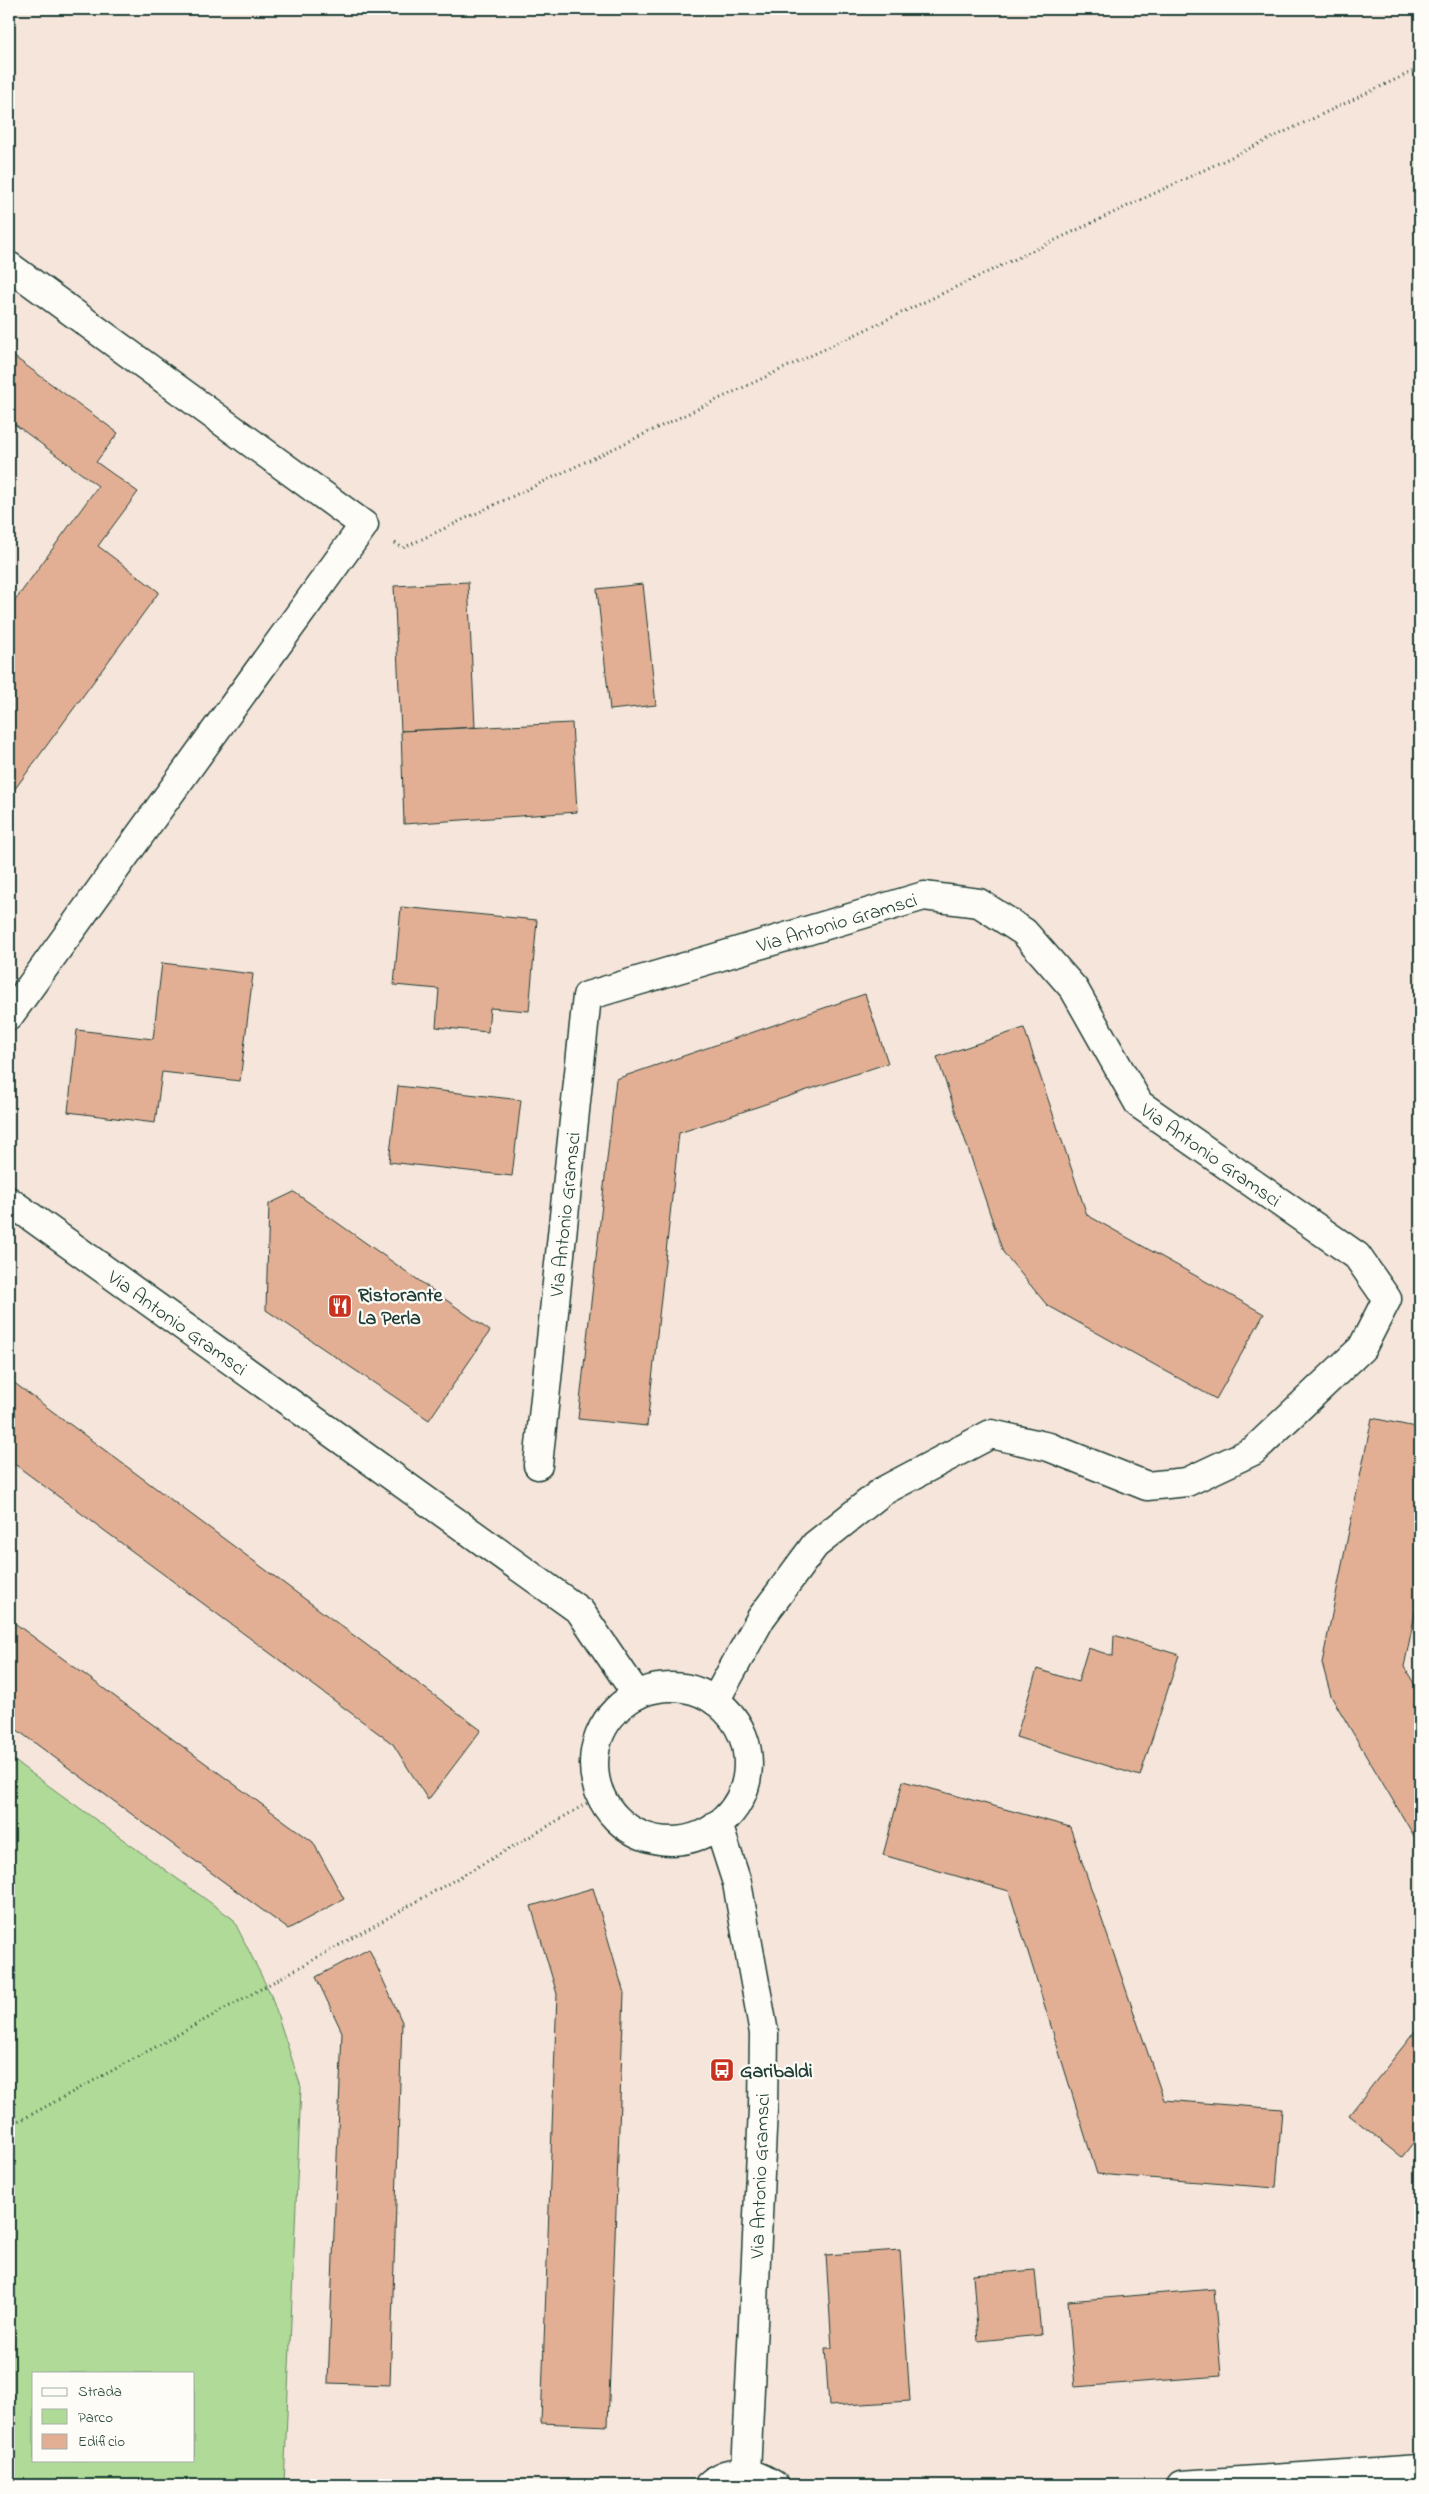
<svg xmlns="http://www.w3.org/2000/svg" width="1429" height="2494" font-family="'Indie Flower',sans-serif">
<rect width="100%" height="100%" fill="#f5e5da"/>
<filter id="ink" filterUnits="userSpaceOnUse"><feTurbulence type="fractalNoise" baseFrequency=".02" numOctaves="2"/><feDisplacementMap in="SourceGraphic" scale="10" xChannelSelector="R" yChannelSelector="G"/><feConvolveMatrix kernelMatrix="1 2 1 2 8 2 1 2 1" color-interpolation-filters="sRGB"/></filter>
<g filter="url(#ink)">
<path fill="#b0da97" stroke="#688c66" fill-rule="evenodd" d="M9,1757l224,162 38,76 30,92 -17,398h-275zM34,2373h160v87h-160z"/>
<g fill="#e2af95" stroke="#1f3d34">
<path d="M9,353l109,80 -22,29 42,30 -40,54 61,46 -150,205v-188l89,-123 -89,-66z"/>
<path d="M468,582l7,145 -74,4 -7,-145z"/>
<path d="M643,584l13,121 -46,5 -13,-121z"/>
<path d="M572,723l5,89 -173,12 -3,-93z"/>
<path d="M401,907l136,13 -8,91 -39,-3 -2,24 -52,-5 3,-38 -45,-4z"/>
<path d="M162,963l91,11 -13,107 -78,-9 -7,51 -87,-11 9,-82 76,9z"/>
<path d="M865,994l23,69 -209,70 -32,293 -69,-7 38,-340z"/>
<path d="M1024,1028l63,187 177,99 -48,85 -169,-94 -44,-53 -66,-195z"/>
<path d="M398,1086l123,14 -9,76 -123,-14z"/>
<path d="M294,1192l196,139 -61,89 -163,-110 3,-106z"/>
<path d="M9,1379l472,351 -53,70 -35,-56 -384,-284z"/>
<path d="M1372,1418l48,10v161l-16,78 16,26v153l-89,-150 -9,-33z"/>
<path d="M9,1619l304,223 31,57 -56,30 -279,-205z"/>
<path d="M1114,1635l65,20 -39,121 -124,-39 21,-68 41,13 10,-34 25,8z"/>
<path d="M903,1781l167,46 94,273 118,9 -6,79 -179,-14 -88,-283 -126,-36z"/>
<path d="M593,1888l31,105 -16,433 -67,-3 16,-429 -26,-88z"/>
<path d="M369,1949l33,73 -12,363 -62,-2 14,-351 -26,-55z"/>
<path d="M1420,2025v109l-18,23 -53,-42z"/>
<path d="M900,2250l10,151 -81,5 -4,-58h7l-6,-93z"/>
<path d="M1035,2270l6,65 -63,6 -5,-66z"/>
<path d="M1214,2289l7,87 -146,11 -7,-86z"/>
</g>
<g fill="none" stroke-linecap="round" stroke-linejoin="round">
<defs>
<g id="street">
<path d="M9,266l355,259 -355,491"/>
<path id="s1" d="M538,1465l49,-469 337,-100 55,7 45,29 50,57 65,115 218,152 30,43 -25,49 -109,103 -66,31 -40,4 -98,-39 -58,-13 -108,57 -68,54 -54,73 -46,83"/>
</g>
<g id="secondary">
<path id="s2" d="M9,1201l571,410 57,84"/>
<circle cx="671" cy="1764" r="77"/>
<path d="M718,1824l19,59 27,150 -1,76 -17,364"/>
<path d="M709,2485c19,-19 45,-13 65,0"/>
<path d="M1181,2485l239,-16"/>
</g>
</defs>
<use href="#street" stroke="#1f3d34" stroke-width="31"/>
<use href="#secondary" stroke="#1f3d34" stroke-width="31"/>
<g stroke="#1f3d34" stroke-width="3" stroke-dasharray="1 4" stroke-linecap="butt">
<path d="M395,543l8,5 1017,-480"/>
<path d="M9,2124l14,-5c194,-105 388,-212 578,-324"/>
</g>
<use href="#street" stroke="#fdfcf7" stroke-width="28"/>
<use href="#secondary" stroke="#fdfcf7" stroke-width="28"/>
</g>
</g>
<defs>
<symbol id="restaurant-square" viewBox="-11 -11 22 22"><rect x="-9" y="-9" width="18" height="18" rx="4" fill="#c8321e" stroke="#fdfcf7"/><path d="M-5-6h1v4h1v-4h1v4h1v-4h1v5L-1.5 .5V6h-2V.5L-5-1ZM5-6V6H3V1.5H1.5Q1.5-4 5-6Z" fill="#fff"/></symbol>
<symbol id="bus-square" viewBox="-11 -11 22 22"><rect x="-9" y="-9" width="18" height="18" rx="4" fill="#c8321e" stroke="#fdfcf7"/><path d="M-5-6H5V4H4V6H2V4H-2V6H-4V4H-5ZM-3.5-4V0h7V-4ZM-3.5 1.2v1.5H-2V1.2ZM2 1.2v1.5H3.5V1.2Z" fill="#fff"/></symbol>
</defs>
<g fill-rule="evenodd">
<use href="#restaurant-square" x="326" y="1292" width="28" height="28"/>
<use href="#bus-square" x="708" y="2056" width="28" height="28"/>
</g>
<g text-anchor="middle" stroke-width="4.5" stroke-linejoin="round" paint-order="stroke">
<g font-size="20" fill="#1f3d34" stroke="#fdfcf7">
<text dy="7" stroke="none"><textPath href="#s1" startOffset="732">Via Antonio Gramsci</textPath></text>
<text dy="7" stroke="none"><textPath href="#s1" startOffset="1228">Via Antonio Gramsci</textPath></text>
<text dy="7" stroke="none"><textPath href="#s1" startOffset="252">Via Antonio Gramsci</textPath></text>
<text dy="7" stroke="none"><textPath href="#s2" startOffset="208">Via Antonio Gramsci</textPath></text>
<text transform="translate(759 2176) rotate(-88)" y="7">Via Antonio Gramsci</text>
</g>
<g font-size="20" font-weight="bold" fill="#1f3d34" stroke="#fdfcf7" text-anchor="start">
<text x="358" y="1301">Ristorante<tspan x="358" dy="23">La Perla</tspan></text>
<text x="740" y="2077">Garibaldi</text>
</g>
</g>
<rect width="1429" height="2494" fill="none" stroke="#fdfcf7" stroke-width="30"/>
<rect x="15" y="15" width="1399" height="2464" fill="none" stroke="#1f3d34" stroke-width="2" filter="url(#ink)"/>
<rect x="32" y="2372" width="162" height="90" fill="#fdfcf7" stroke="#a4b0a9"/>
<rect x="42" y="2388" width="25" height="8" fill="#fdfcf7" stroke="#a4b0a9"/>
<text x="78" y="2396" font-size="15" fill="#1f3d34">Strada</text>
<rect x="42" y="2409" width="25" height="15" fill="#b0da97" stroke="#a4b0a9"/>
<text x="78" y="2422" font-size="15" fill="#1f3d34">Parco</text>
<rect x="42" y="2434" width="25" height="15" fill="#e2af95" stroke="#a4b0a9"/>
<text x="78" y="2446" font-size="15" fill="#1f3d34">Edificio</text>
</svg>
